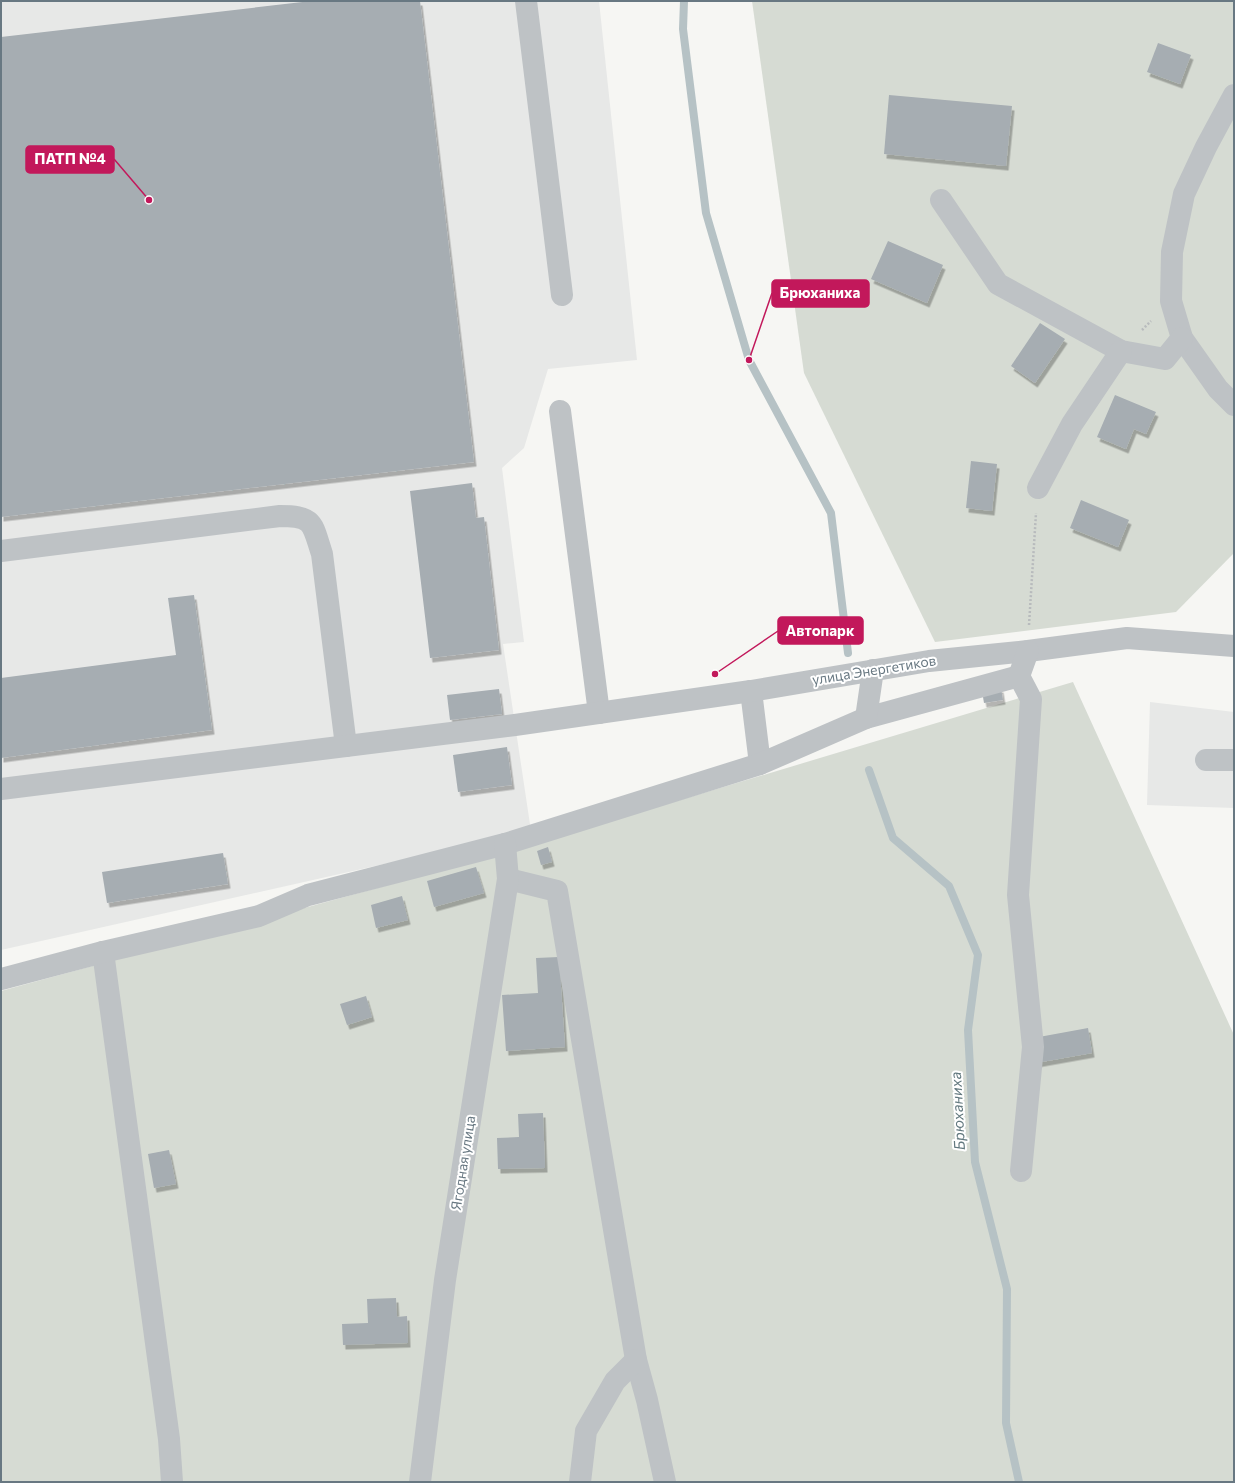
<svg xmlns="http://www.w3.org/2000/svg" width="1235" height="1483" font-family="Commissioner,sans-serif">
<defs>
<filter id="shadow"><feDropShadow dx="2.5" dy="4.5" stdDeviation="0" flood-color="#0004"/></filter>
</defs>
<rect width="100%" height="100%" fill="#f6f6f3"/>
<g fill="#e7e8e7">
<path d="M1,1h598l38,359 -89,9 -24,79 -22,20 22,174 -21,2 28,187 -530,119z"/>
<path d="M1150,702l84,10v96l-87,-3z"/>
</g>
<g fill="#d6dbd3">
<path d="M752,1h482v552l-58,59 -241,30 -131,-269z"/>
<path d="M1073,682l161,353v447h-1233v-491l486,-133z"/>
</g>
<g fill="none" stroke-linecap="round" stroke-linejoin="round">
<g stroke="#b6c2c5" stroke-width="8">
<path d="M684,1l-1,28 23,184 43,147 82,153 17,140"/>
<path d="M869,770l24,68 56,48 29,69 -10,75 7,132 32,127 -1,134 13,59"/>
</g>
</g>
<g fill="#a6adb2" filter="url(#shadow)">
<path d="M311,1h109l54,461 -473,55v-480z"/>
<path d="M1158,43l33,12 -11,29 -33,-12z"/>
<path d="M889,95l123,11 -6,60 -122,-12z"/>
<path d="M888,241l55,24 -16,38 -56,-24z"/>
<path d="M1040,323l25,16 -30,44 -24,-17z"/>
<path d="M1115,395l41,17 -10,22 -12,-5 -8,20 -29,-12z"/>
<path d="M971,461l26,3 -5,47 -26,-3z"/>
<path d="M472,483l4,35 8,-1 15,133 -69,8 -20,-167z"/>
<path d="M1081,500l48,20 -11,27 -48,-19z"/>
<path d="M194,595l18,135 -211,28v-80l175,-23 -8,-57z"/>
<path d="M1001,688l2,12 -19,3 -2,-12z"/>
<path d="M499,689l3,25 -52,6 -3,-25z"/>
<path d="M507,747l5,38 -54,7 -5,-37z"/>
<path d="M548,847l4,15 -11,3 -4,-14z"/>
<path d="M223,853l5,31 -121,19 -5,-31z"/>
<path d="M476,867l8,26 -50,14 -7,-26z"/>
<path d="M402,896l6,24 -32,8 -5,-23z"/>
<path d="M559,957l6,90 -59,4 -4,-56 36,-2 -2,-35z"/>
<path d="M366,996l6,21 -25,8 -7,-21z"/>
<path d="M1088,1028l4,25 -56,10 3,-26z"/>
<path d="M543,1113l2,55 -47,1 -1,-31 22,-1 -1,-23z"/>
<path d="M169,1150l7,34 -22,4 -6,-34z"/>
<path d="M396,1298l1,19 10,-1 1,27 -65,2 -1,-21 26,-1 -1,-24z"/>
</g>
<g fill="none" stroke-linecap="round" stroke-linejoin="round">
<g stroke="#b8bbbd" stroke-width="2.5" stroke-dasharray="2 2" stroke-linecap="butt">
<path d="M1142,330l9,-9"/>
<path d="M1029,625l7,-112"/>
</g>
<g stroke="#bec2c5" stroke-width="22">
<path d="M526,1l36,294"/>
<path d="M1234,95l-28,52 -22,47 -12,58 -1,49 11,37 36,51 16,16"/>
<path d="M941,200l57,84 123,67 44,8 17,-21"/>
<path d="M560,411l39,302"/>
<path d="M1038,488l34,-64 49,-73"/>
<path d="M1,551l279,-35c35,0 32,8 42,38l24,192"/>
<path d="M751,691l9,73"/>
<path d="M866,718l153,-42"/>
<path d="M1206,760h28"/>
<path d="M1,789l514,-64 236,-34 178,-30 99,-10 99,-13 107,8"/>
<path d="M508,879l49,12 79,469 11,40 18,82"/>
<path d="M103,952l66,487 3,43"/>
<path d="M1,979l102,-27 156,-36 49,-21 197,-51 255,-80 106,-46 7,-48"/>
<path d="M1021,1171l12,-124 -15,-152 13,-196 -12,-23 9,-25"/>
<path d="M420,1482l25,-202 63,-401 -3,-35"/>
<path d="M580,1482l6,-51 29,-50 21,-21"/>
</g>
</g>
<g text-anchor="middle" stroke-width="4" stroke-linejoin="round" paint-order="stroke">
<g font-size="14" fill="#687882" stroke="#fff">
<text transform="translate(874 670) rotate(-9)" y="5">улица Энергетиков</text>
<text transform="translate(463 1163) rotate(-81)" y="5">Ягодная улица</text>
</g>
<g font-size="15" font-style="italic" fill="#63797f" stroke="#fff">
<text transform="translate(958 1111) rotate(-93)" y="5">Брюханиха</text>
</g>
</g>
<path fill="none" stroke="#c2185b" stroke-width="1.5" d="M149 200L114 159M749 360L772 293M715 674L778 631"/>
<g fill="#c2185b" stroke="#fff" stroke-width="1.5">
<circle cx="149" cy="200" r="4"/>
<circle cx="749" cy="360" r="4"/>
<circle cx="715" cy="674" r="4"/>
</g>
<g fill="#c2185b" stroke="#c2185b" stroke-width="1.5">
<rect x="26" y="146" width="88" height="27" rx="4"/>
<rect x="772" y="280" width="97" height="27" rx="4"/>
<rect x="778" y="617" width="85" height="27" rx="4"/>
</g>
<g font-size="15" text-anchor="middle" font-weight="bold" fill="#fff">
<text x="70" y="164">ПАТП №4</text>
<text x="820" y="298">Брюханиха</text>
<text x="820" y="636">Автопарк</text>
</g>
<rect width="1235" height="1483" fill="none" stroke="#687882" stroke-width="4"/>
</svg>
